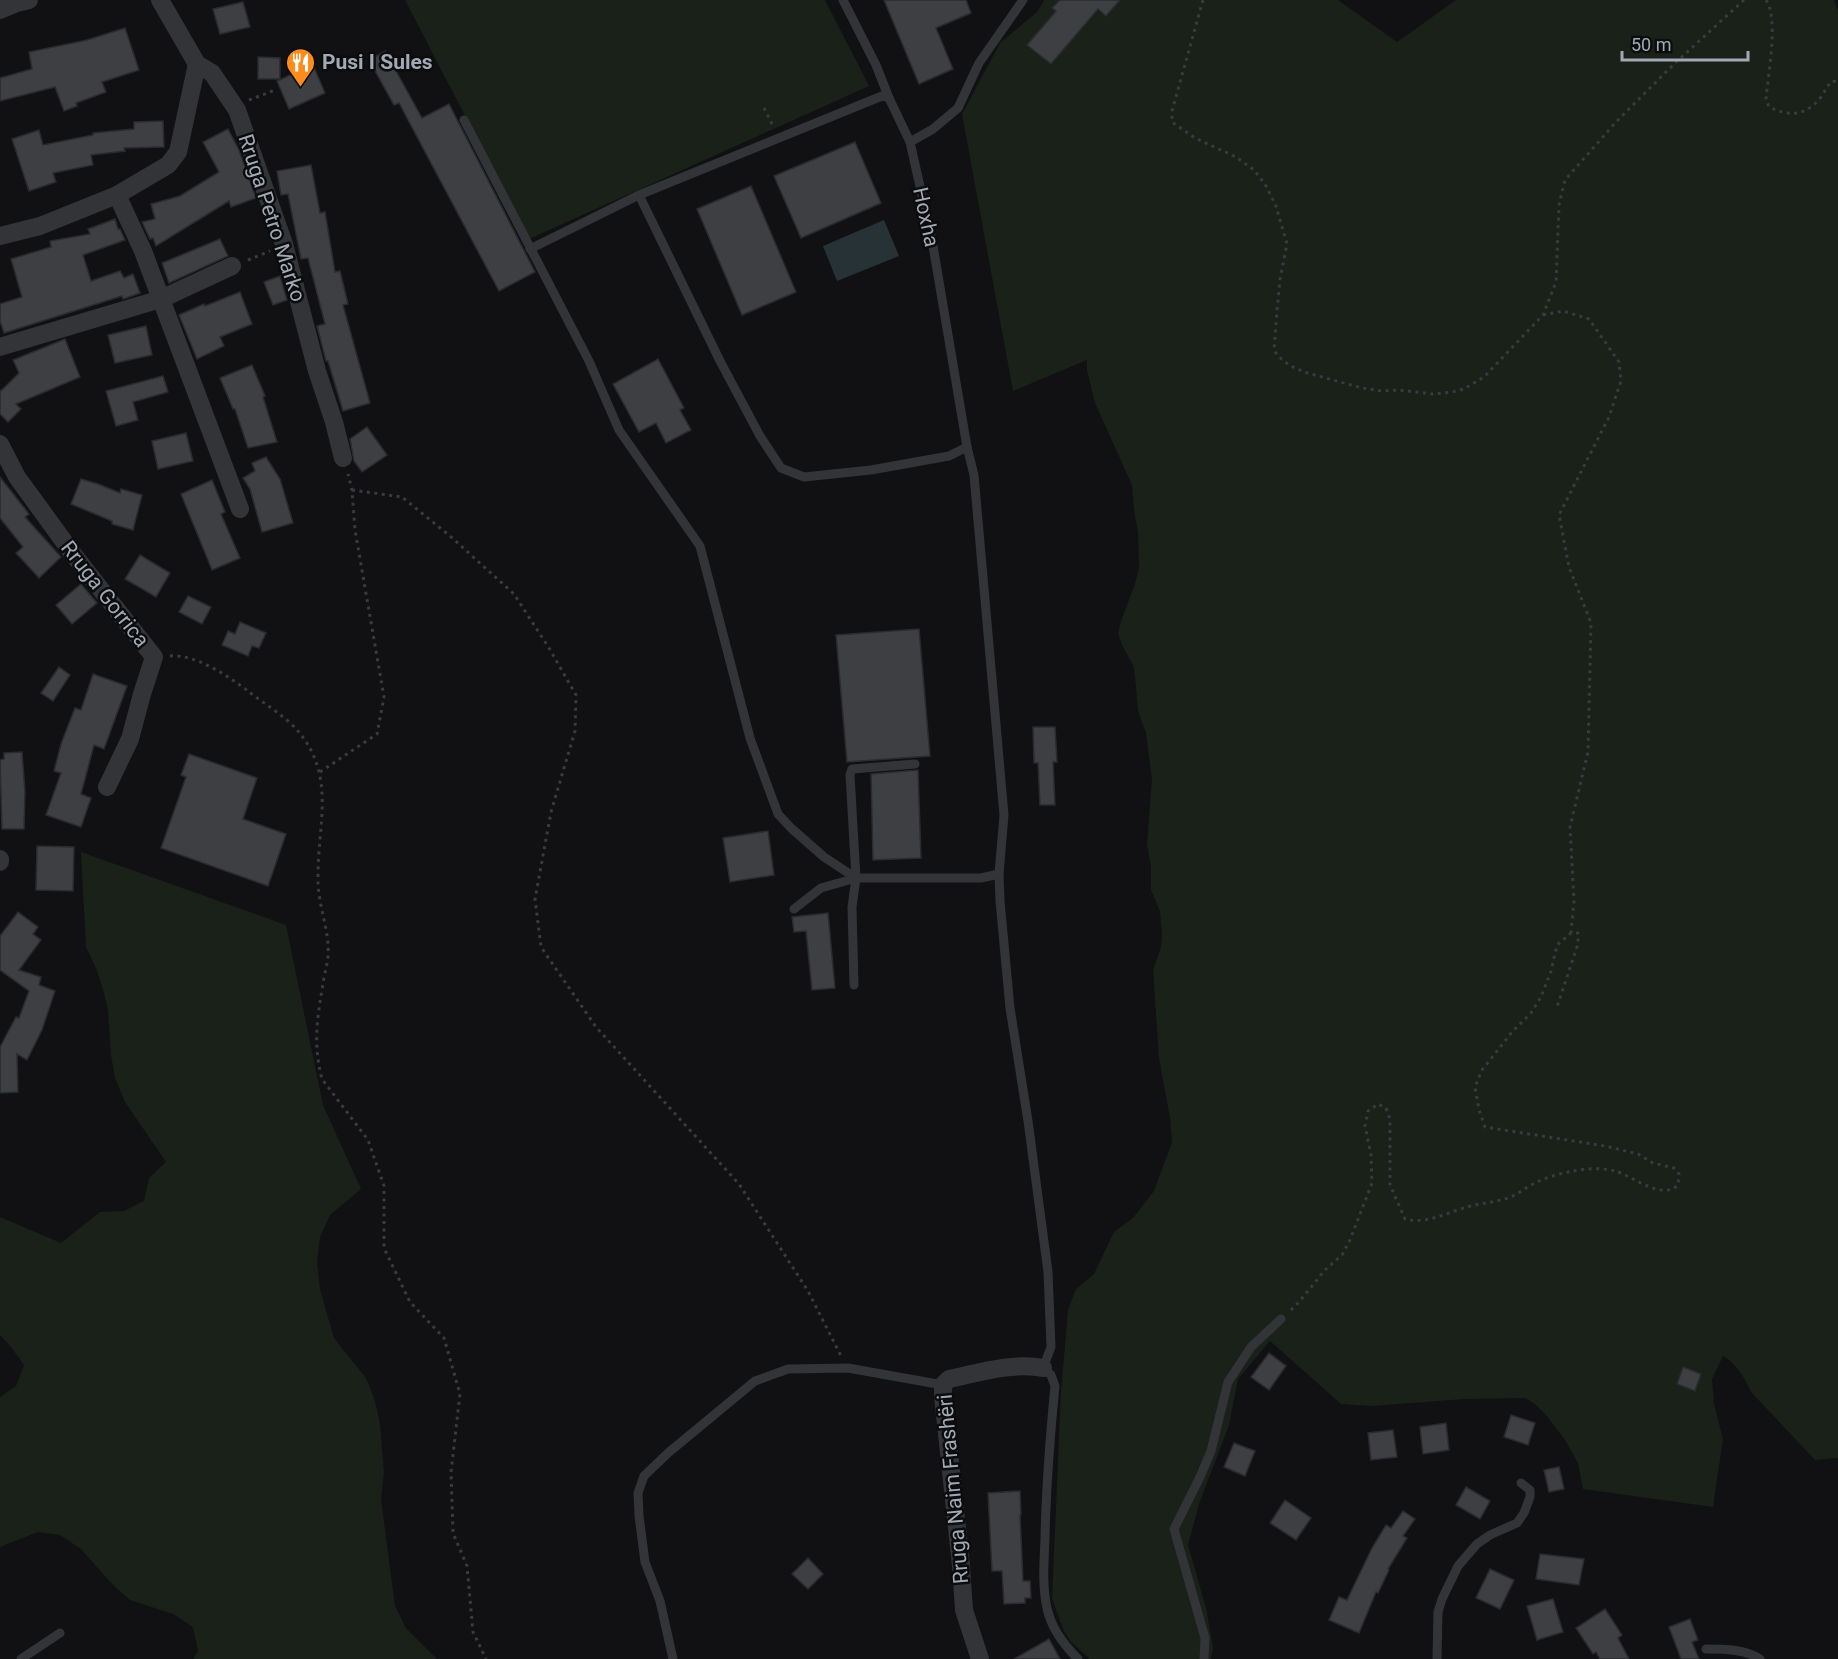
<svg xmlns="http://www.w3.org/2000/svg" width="1838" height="1659" font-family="Roboto,sans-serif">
<rect width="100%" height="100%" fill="#111113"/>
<g fill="#192119">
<path d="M405,0h420l44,86 -340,153z"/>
<path d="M1044,0h294l59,42 59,-42h378l4,11v1447l-23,2 -64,-68c-7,-15 -14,-28 -28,-36l-11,23 2,25 9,35 -10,68 -130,-18 -5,-26 -13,-23 -19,-25 -11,-11 -10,-6 -60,1 -94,7 -30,-2 -71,-63 -32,38 -9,46 -30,79 -11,41 18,63 7,39 -2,12h-121l-19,-17 -7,-11 -12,-32 9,-207 7,-82 8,-21 18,-15 20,-42 19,-14 21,-27 18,-49 -2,-24 -11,-60 -6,-88 8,-23 1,-12 -2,-24 -9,-21v-23l-4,-23 5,-65 -6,-46 -8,-22 -3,-35 -2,-11 -11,-20 -4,-12 3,-12 14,-37 4,-16 -1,-36 -4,-22 -2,-25 -37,-82 -8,-33v-10l-74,31 -51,-277 38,-71 37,-31z"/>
<path d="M81,852l205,73 37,180 38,84 -31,26 -10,22 -3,25 3,27 14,49 32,40 9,23 5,23 4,49 -3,26 14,107 11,22 31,31h-244l5,-8 -5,-24 -20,-13 -43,-14 -18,-16 -31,-35 -21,-14 -22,-3 -38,15v-150l16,-11 8,-21 -13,-18 -11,-12v-118l61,26 39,-31 24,-1 20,-10 5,-23 17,-16 -41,-60 -10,-24 -4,-23 -3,-45 -5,-21 -7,-21 -10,-21z"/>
</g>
<path fill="#273237" d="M884,220l15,36 -62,25 -14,-35z"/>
<g fill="#3d3f43" stroke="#2b2b2f" stroke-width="1.5">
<path d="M884,0h82l5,13 -35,15 17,41 -34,15z"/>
<path d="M1060,0h60l-14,16 -8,-7 -47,55 -24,-19 29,-34 -4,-3z"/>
<path d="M243,2l7,25 -30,7 -7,-25z"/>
<path d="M125,28l14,42 -37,12 4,10 -30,11 1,3 -13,5 -9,-24 -55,14v-23l32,-9 -3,-17 58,-12z"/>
<path d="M385,51l37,67 27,-14 86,168 -36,19 -100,-188 -5,2 -25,-45z"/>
<path d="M258,57l22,1v21h-22z"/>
<path d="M313,65l12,28 -36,16 -12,-28z"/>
<path d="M163,121l1,26 -40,1 1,3 -34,4 2,10 -40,8 3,9 -27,9 -17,-52 27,-9 4,15 50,-10v-2l41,-4v-7z"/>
<path d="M228,129l11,21 17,48 -25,9 -2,-6 -73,45 -3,-8 -3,1 -8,-17 13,-3 -4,-15 29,-8 39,-24 -16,-30z"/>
<path d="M855,142l26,61 -80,35 -27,-62z"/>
<path d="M311,165l9,48 5,-1 10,60 5,-1 8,33 -5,1 27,98 -27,8 -15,-50h-2l-9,-35 8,-2 -17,-66 -7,1 -13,-65 -7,1 -4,-24z"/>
<path d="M751,186l45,106 -54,23 -45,-106z"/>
<path d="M115,219l3,10h2l5,11 -42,15 8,26 29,-10 4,7 9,-4 7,19 -17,6 -1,-3 -118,37 -4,-12v-17l22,-7 -11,-38 40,-12 -1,-6 40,-7 -2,-5z"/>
<path d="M220,239l8,17 -59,27 -7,-20z"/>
<path d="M280,276l7,24 -14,5 -9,-23z"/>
<path d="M240,292l12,32 -32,13 4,9 -27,13 -18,-44 25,-11 1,2z"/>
<path d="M146,326l6,29 -37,8 -7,-28z"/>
<path d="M65,339l15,38 -64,27 5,5 -13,13 -8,-8v-24l1,1 18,-18 -6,-13z"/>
<path d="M658,359l26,49 -4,2 11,20 -25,13 -10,-20 -17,9 -26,-48z"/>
<path d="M252,365l13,31 -2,1 14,45 -29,6 -13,-39h-2l-13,-31z"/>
<path d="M163,376l5,16 -35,10 5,18 -22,6 -10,-35z"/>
<path d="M367,427l20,28 -25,17 -8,-11 -4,-22z"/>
<path d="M186,433l7,28 -35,8 -6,-28z"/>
<path d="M266,457l14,22 13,44 -31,9 -12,-43 -7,-11 12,-7 -3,-8z"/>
<path d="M0,477l29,37 -4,3 36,40 -22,21 -23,-25 7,-6 -23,-29z"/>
<path d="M81,479l17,5 22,9 1,-4 21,6 -9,35 -21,-6v-3l-41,-17z"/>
<path d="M212,480l13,32 -4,2 19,44 -28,12 -31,-76z"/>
<path d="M140,555l30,18 -14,24 -31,-18z"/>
<path d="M81,584l16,19 -25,21 -16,-19z"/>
<path d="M188,596l23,11 -9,17 -23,-12z"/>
<path d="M240,622l26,11 -7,15 -7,-2 -4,10 -26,-11 6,-14 7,3z"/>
<path d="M919,629l11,127 -83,6 -11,-127z"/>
<path d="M59,667l11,8 -17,26 -12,-8z"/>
<path d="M93,674l34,12 -23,63 -10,-4 -13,49 10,4 -10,29 -35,-12 15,-42 -7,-2 7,-27 14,-36 6,2z"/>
<path d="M1033,727h22l2,35h-4l2,43h-15l-2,-42h-4z"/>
<path d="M22,752l3,40 -1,37h-22l-2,-69 4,-1v-6z"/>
<path d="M189,754l68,24 -14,41 43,15 -18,52 -107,-38 25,-71 -5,-2z"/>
<path d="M918,770l3,88 -48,2 -2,-86z"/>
<path d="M768,831l6,44 -44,7 -7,-44z"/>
<path d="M37,846l37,1 -1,44 -37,-1z"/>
<path d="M18,912l20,15 -5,7 8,6 -22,30 22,7 -2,8 16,6 -13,39 -15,30 -10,-6 1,38 -18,1v-46l16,-30 3,1 10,-27 -29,-21v-34z"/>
<path d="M828,913l7,75 -23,2 -6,-59 -12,1 -2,-15z"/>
<path d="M1269,1353l17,13 -17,24 -18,-13z"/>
<path d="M1683,1367l18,7 -6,17 -18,-7z"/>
<path d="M1511,1415l24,8 -7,22 -24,-8z"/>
<path d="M1446,1423l3,27 -26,4 -3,-27z"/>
<path d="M1393,1430l4,27 -26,3 -3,-27z"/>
<path d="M1234,1443l21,8 -10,25 -21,-9z"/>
<path d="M1559,1467l5,22 -15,3 -5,-22z"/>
<path d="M1466,1487l24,14 -10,18 -24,-14z"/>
<path d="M1020,1491l1,24h-1l3,66h7l1,17h-6v5l-21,1 -2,-33h-10l-4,-78z"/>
<path d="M1285,1500l26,18 -15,22 -26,-17z"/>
<path d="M1403,1511l12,8 -12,17 4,2 -19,31 1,1 -11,23 -2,-1 -17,41 -30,-13 10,-23 8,3 25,-52 14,-23 5,3z"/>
<path d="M1540,1554l44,5 -5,26 -43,-6z"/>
<path d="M808,1558l15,16 -15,15 -16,-15z"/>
<path d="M1490,1569l24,11 -14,29 -24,-11z"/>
<path d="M1553,1599l10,33 -26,8 -10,-34z"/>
<path d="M1605,1609l17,26 -4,3 11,21h-29l-4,-7 -3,2 -17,-26z"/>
<path d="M1690,1619l8,21 -6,2 7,17h-18l-12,-32z"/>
<path d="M1049,1639l11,20h-46z"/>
</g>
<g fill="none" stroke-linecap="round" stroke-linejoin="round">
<g stroke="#383b3f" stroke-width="3" stroke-dasharray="3 4.5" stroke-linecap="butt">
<path d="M1203,0l-31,111v11l23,16 41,19 18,13 11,14 11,22 11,38 -7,35 -3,32 -3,39 4,6 11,9 15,7 58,16 20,3 17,-1 34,4 19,-2 12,-3 20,-12 59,-62 13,-33 3,-77 6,-25 51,-58 57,-57 71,-65"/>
<path d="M1766,0c13,18 2,75 0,99l3,8c21,10 37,9 52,-10 4,-6 6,-11 11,-16l6,1"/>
<path d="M249,100l26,-10"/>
<path d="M764,108l10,20"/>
<path d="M248,260l22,-9"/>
<path d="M1543,315l20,-4 26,8 30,43 2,19 -12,36 -50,98 10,52 22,56 -3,129 -18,75 4,74 -3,32"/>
<path d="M352,490l50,7 48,39 64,58 35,54 27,47 -1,36 -24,81 -16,87 6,48 55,80 143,157 69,107 33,65"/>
<path d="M170,656c26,-2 58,20 78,35 15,12 37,25 50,40 39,46 19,95 20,149 0,26 12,51 10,77 -1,9 -4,18 -5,27 -6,34 -10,61 -1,95l46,61 16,46v62l26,54 34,36 16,56 -9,78 2,61 14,33 6,66 13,27"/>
<path d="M320,772l57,-38 7,-37 -29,-167 -3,-40 -4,-16"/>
<path d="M1291,1310l8,-8 26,-32 17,-15 8,-15 22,-57 -1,-28 -6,-29 3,-15 10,-7 8,4 4,11v66l15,34c23,6 44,-8 66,-13 15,-4 30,-4 44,-11 7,-4 13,-9 20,-12 12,-6 26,-10 39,-12 12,-3 30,-3 41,0 18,5 47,30 63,14l1,-11 -5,-6 -21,-5 -15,-9 -33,-8 -120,-19 -6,-17 -4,-23 7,-17 30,-38 19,-19 10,-16 10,-26 6,-26 14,-12h7v11l-22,66"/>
</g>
<g stroke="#323438" stroke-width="9">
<path d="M843,0l33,65 13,33 21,44 22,98 35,207 7,28 30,340 -5,59 1,27 10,107 18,113 20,151 3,75 -8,21 8,7 4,11c-5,51 -9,102 -10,153 -1,23 -3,47 2,69 4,20 17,37 31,51"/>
<path d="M464,120l125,241 30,69 81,116 50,192 28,76 13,14 33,29 32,21h125l18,-4"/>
<path d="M910,142l23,-13 25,-21 21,-45 44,-63"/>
<path d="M639,195l81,166 40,75 21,32 23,9 67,-7 78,-14 18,-9"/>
<path d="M530,249l109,-54 243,-99 7,2"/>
<path d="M794,909l27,-21 35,-10"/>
<path d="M854,985l-2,-78 4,-29 -6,-103 2,-6 63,-5"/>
<path d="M1706,1649c18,0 39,0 54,10"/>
<path d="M21,1659l39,-26"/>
<path d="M673,1659l-13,-58 -15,-39 -6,-46 -1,-23 6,-17 24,-23 87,-72 33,-12 60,-1 95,17"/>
<path d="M1204,1659l1,-21 -31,-109 26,-52 11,-26 17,-69 23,-35 30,-28"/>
<path d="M1437,1659l1,-47 4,-13 16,-33 19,-22 13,-9 27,-12 7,-10 6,-16v-7l-9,-7"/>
</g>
<g stroke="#323438" stroke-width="18">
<path d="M160,0l37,64 15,9 25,37 47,134 33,127 17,51 9,36"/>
<path d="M0,10l17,-7 12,-3"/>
<path d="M117,195l26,56 97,258"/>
<path d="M0,236l40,-10 77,-31 51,-30 10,-13 19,-88"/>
<path d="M0,347l161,-48 71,-33"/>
<path d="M0,444l17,33 56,77 81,103 -12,37 -12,45 -23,48"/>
<path d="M0,859v3"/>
<path d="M980,1659l-16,-49 -3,-44 -18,-170v-11l6,-6c29,-6 64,-17 94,-11"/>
</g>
</g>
<defs>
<symbol id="restaurant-pin" viewBox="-11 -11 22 30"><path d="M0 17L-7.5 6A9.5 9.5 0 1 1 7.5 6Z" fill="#fe8c1d" stroke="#0c0c0e"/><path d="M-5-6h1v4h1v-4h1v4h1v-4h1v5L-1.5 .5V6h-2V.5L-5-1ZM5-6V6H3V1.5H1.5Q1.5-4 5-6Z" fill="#fff"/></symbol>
</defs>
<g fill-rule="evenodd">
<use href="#restaurant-pin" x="284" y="46" width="33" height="45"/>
</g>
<g text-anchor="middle" stroke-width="5" stroke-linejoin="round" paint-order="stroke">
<g font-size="21" font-weight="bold" fill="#a1aab4" stroke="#0c0c0e" text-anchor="start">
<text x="322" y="69">Pusi I Sules</text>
</g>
<g font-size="21" fill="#a1aab4" stroke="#0c0c0e">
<text transform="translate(926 217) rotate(78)" y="7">Hoxha</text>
<text transform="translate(272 218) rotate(72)" y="7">Rruga Petro Marko</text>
<text transform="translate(105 594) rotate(52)" y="7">Rruga Gorrica</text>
<text transform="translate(953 1489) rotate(-95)" y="7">Rruga Naim Frashëri</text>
</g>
</g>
<path d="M1622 51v9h126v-9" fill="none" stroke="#a1aab4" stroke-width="3"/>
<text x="1631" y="51" font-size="18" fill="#a1aab4" stroke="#0c0c0e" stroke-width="4.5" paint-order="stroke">50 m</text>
</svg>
